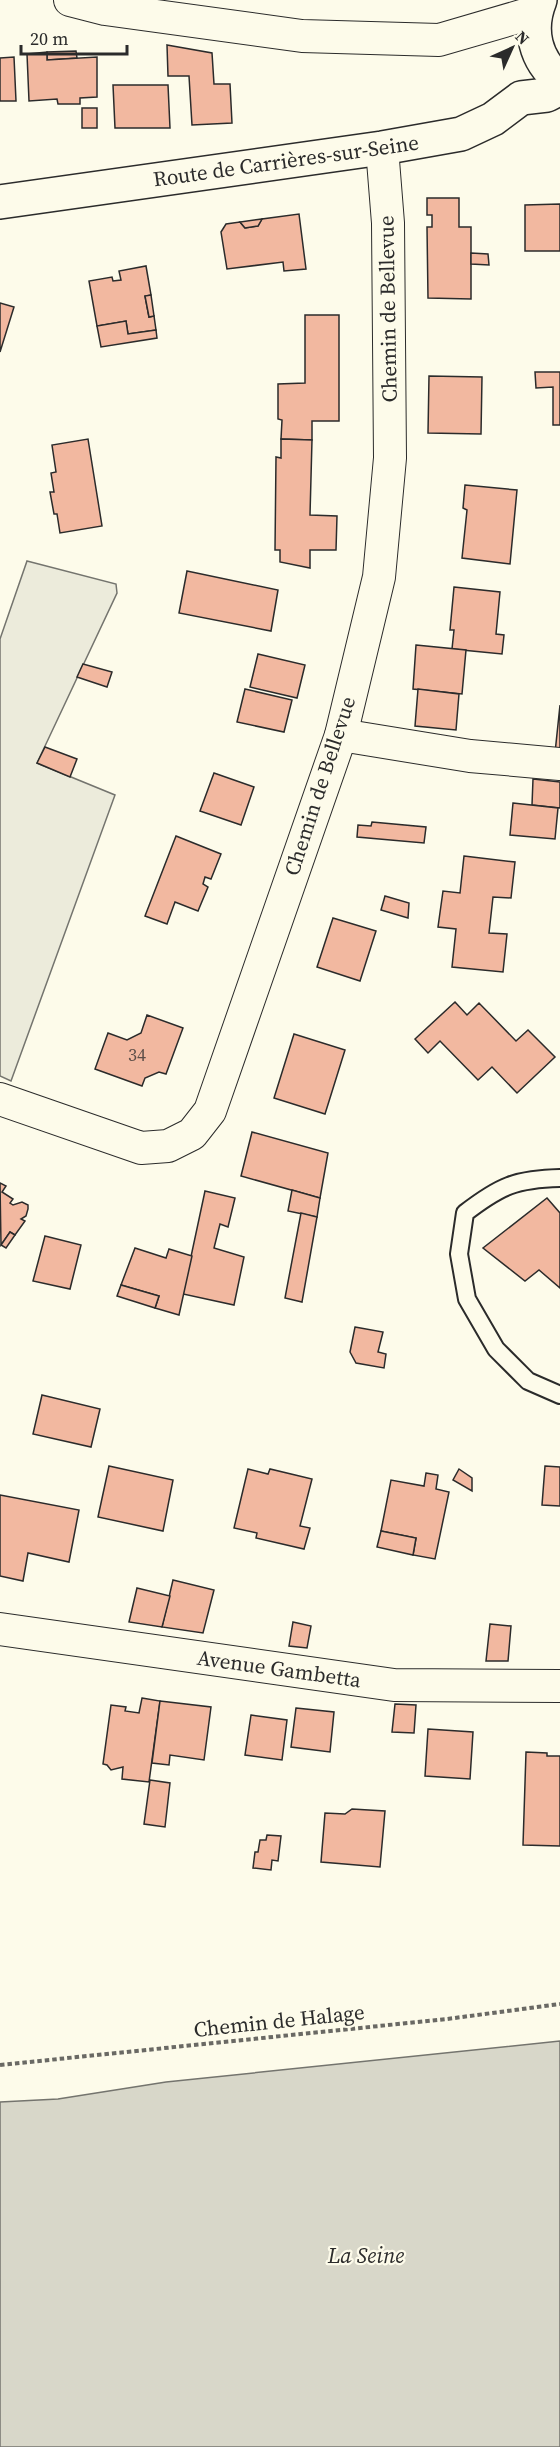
<svg xmlns="http://www.w3.org/2000/svg" width="560" height="2447" font-family="'Source Serif 4',serif">
<rect width="100%" height="100%" fill="#fdfbea"/>
<path fill="#ecebdb" stroke="#74746e" stroke-width="1.5" d="M27,561l89,23 1,9 -80,170 78,32 -104,286 -11,-5v-437z"/>
<path fill="#d8d7c9" stroke="#74746e" stroke-width="1.5" d="M560,2041v406h-560v-345l58,-3 108,-17z"/>
<g fill="#f2b8a0" stroke="#2b2b2b" stroke-width="1.5">
<path d="M167,45l45,8 2,31h16l2,39 -40,2 -3,-49h-21z"/>
<path d="M76,51l1,7 -30,2v-8z"/>
<path d="M47,52v8l50,-3v40l-17,1v6h-22l-1,-5 -28,2 -2,-47z"/>
<path d="M14,57l2,44h-16v-43z"/>
<path d="M113,85h55l2,43h-55z"/>
<rect x="82" y="108" width="15" height="20"/>
<path d="M427,198h32v29h12v72l-43,-1 -1,-71h5v-12h-5z"/>
<path d="M560,204v47h-35v-46z"/>
<path d="M299,214l7,55 -22,2 -1,-9 -56,7 -6,-37 5,-8 14,-2 5,6 13,-2 4,-7z"/>
<path d="M262,219l-4,7 -13,2 -5,-6z"/>
<path d="M471,253l17,1 1,11 -18,-1z"/>
<path d="M146,266l5,29 -6,1 4,21 5,-1 2,14 -28,4 -2,-13 -29,5 -8,-45 23,-4 1,4 8,-1 -2,-9z"/>
<path d="M151,295l3,21 -5,1 -4,-21z"/>
<path d="M0,303l14,4 -14,45z"/>
<path d="M305,315h34v106h-27v19l-31,-1 1,-19 -4,-1v-35l27,-1z"/>
<path d="M126,321l2,13 28,-4 1,8 -56,9 -4,-21z"/>
<path d="M535,372h25v53h-7v-38l-17,1z"/>
<path d="M429,376l53,1 -1,57 -53,-1z"/>
<path d="M88,439l14,87 -42,7 -3,-19h-3l-4,-22h4l-3,-19 5,-1 -4,-27z"/>
<path d="M281,439l31,1 -2,75 27,1 -1,34h-26v18l-30,-6v-12h-5l1,-93 5,1z"/>
<path d="M465,485l52,5 -7,74 -48,-6 5,-48 -4,-2z"/>
<path d="M187,571l91,19 -7,41 -92,-18z"/>
<path d="M454,587l46,5 -4,42 8,1 -2,19 -50,-5 2,-19h-4z"/>
<path d="M416,645l50,5 -4,44 -49,-5z"/>
<path d="M258,654l47,11 -8,33 -47,-11z"/>
<path d="M83,664l29,8 -5,15 -30,-10z"/>
<path d="M245,689l47,11 -8,32 -47,-10z"/>
<path d="M418,689l41,5 -3,36 -41,-4z"/>
<path d="M560,705v49l-5,-1z"/>
<path d="M45,747l32,12 -7,18 -33,-14z"/>
<path d="M214,773l40,14 -13,38 -41,-14z"/>
<path d="M533,779l27,3v26l-28,-3z"/>
<path d="M513,803l45,5 -3,31 -45,-4z"/>
<path d="M372,822l54,5 -2,16 -67,-6 1,-12 13,1z"/>
<path d="M176,836l45,18 -10,25 -6,-2 -2,7 5,3 -10,24 -23,-9 -8,22 -22,-8z"/>
<path d="M464,856l51,6 -4,36 -18,-1 -4,36 18,1 -4,38 -51,-5 4,-38 -18,-2 5,-36 17,2z"/>
<path d="M385,896l24,7 -1,15 -27,-8z"/>
<path d="M333,918l43,13 -16,50 -43,-14z"/>
<path d="M455,1002l12,13 12,-12 37,38 12,-11 27,27 -38,36 -25,-26 -14,13 -38,-39 -12,12 -13,-14z"/>
<path d="M147,1015l36,13 -17,46 -7,-2 -14,6 -3,8 -47,-17 13,-36 19,7 14,-7z"/>
<path d="M294,1034l51,16 -20,64 -51,-16z"/>
<path d="M252,1132l76,21 -8,45 -79,-22z"/>
<path d="M0,1183l6,3 -4,6 11,7 -3,4 3,2 9,-3 6,3v4l-2,7 -5,3 4,2 -10,14 -5,-3 -9,13z"/>
<path d="M292,1190l28,8 -3,19 -29,-6z"/>
<path d="M205,1191l30,7 -7,29 -8,-3 -6,24 30,9 -10,48 -51,-11z"/>
<path d="M547,1198l13,15v75l-21,-18 -14,11 -42,-33z"/>
<path d="M301,1213l16,4 -15,85 -17,-4z"/>
<path d="M10,1232l5,3 -9,13 -5,-3z"/>
<path d="M45,1236l36,9 -11,44 -37,-8z"/>
<path d="M135,1248l31,10 3,-9 23,7 -13,59 -24,-7 4,-12 -38,-11z"/>
<path d="M121,1285l38,11 -4,12 -38,-12z"/>
<path d="M355,1327l28,5 -5,20 8,2 -2,14 -28,-5 -6,-11z"/>
<path d="M42,1395l58,14 -9,38 -58,-13z"/>
<path d="M109,1466l64,14 -10,51 -65,-14z"/>
<path d="M545,1466l15,1v39l-18,-1z"/>
<path d="M248,1469l20,5 2,-5 42,10 -12,47 10,2 -6,21 -48,-11 1,-5 -23,-5z"/>
<path d="M459,1469l13,9v13l-19,-11z"/>
<path d="M426,1473l12,2 -2,14 13,3 -14,67 -22,-4 3,-17 -35,-7 10,-51 33,6z"/>
<path d="M0,1495l79,15 -10,52 -41,-9 -5,28 -23,-5z"/>
<path d="M381,1531l35,7 -3,17 -36,-8z"/>
<path d="M173,1580l41,10 -11,43 -41,-6z"/>
<path d="M137,1588l33,8 -8,31 -33,-5z"/>
<path d="M293,1622l18,4 -4,22 -18,-2z"/>
<path d="M490,1624l21,2 -3,35h-22z"/>
<path d="M142,1698l18,3 -11,81 -27,-3 1,-12 -12,3 -4,-5 -4,-1 8,-59 15,2 -1,4 14,2z"/>
<path d="M160,1701l51,6 -7,53 -34,-5 -1,10 -17,-2z"/>
<path d="M395,1704l21,1 -2,28 -22,-1z"/>
<path d="M296,1708l38,4 -4,40 -39,-5z"/>
<path d="M251,1715l36,5 -5,40 -37,-5z"/>
<path d="M428,1729l45,3 -3,47 -45,-3z"/>
<path d="M526,1752l21,1v3h13v90l-37,-1z"/>
<path d="M150,1780l20,3 -5,44 -21,-3z"/>
<path d="M352,1809l33,2 -5,56 -59,-5 4,-49 20,1z"/>
<path d="M267,1835l14,1 -3,25 -6,-1 -1,10 -18,-2 2,-16h3l2,-12h6z"/>
</g>
<g fill="none" stroke-linecap="round" stroke-linejoin="round">
<defs>
<path id="service" d="M560,1178c-44,1 -60,8 -95,35l-6,41 8,45 29,50 32,32 32,14"/>
<g id="minor">
<path d="M70,0l35,9 197,27 137,4 96,-28"/>
<path d="M341,735l129,21 90,8"/>
<path d="M0,1099l141,49 27,-2 24,-12 18,-23 131,-376 38,-158 11,-119 -2,-235 -6,-75"/>
<path d="M0,1629l394,56 166,1"/>
</g>
<g id="tertiary">
<path d="M540,0c-12,30 -5,60 20,80"/>
<path d="M0,202l382,-54 79,-14 32,-15 28,-21 26,-3 13,-7"/>
</g>
</defs>
<use href="#service" stroke="#2b2b2b" stroke-width="20"/>
<use href="#minor" stroke="#2b2b2b" stroke-width="34"/>
<use href="#tertiary" stroke="#2b2b2b" stroke-width="36"/>
<path stroke="#6a6964" stroke-width="4" stroke-dasharray="4.5 3" stroke-linecap="butt" d="M0,2065l447,-46 113,-15"/>
<use href="#service" stroke="#fdfbea" stroke-width="16"/>
<use href="#minor" stroke="#fdfbea" stroke-width="32"/>
<use href="#tertiary" stroke="#fdfbea" stroke-width="33"/>
</g>
<g text-anchor="middle" stroke-width="4.5" stroke-linejoin="round" paint-order="stroke">
<g font-size="18" fill="#5d4e48">
<text x="137" y="1061">34</text>
</g>
<g font-size="21" fill="#2b2b2b" stroke="#fdfbea">
<text transform="translate(286 161) rotate(-8)" y="7">Route de Carrières-sur-Seine</text>
<text transform="translate(388 309) rotate(-91)" y="7">Chemin de Bellevue</text>
<text transform="translate(320 786) rotate(-72)" y="7">Chemin de Bellevue</text>
<text transform="translate(279 1669) rotate(8)" y="7">Avenue Gambetta</text>
<text transform="translate(279 2021) rotate(-6)" y="7">Chemin de Halage</text>
</g>
<g font-size="22" font-style="italic" fill="#2b2b2b" stroke="#fdfbea">
<text x="366" y="2263">La Seine</text>
</g>
</g>
<g transform="translate(512 48) rotate(45)" stroke="#fdfbea" stroke-width="4.5" paint-order="stroke">
<path d="M0-4.5L10 22L0 15L-10 22Z" fill="#2b2b2b"/>
<text y="-9" font-size="16" font-weight="bold" text-anchor="middle" fill="#2b2b2b">N</text>
</g>
<path d="M21 45v9h106v-9" fill="none" stroke="#2b2b2b" stroke-width="3"/>
<text x="30" y="45" font-size="18" fill="#2b2b2b" stroke="#fdfbea" stroke-width="4.5" paint-order="stroke">20 m</text>
</svg>
